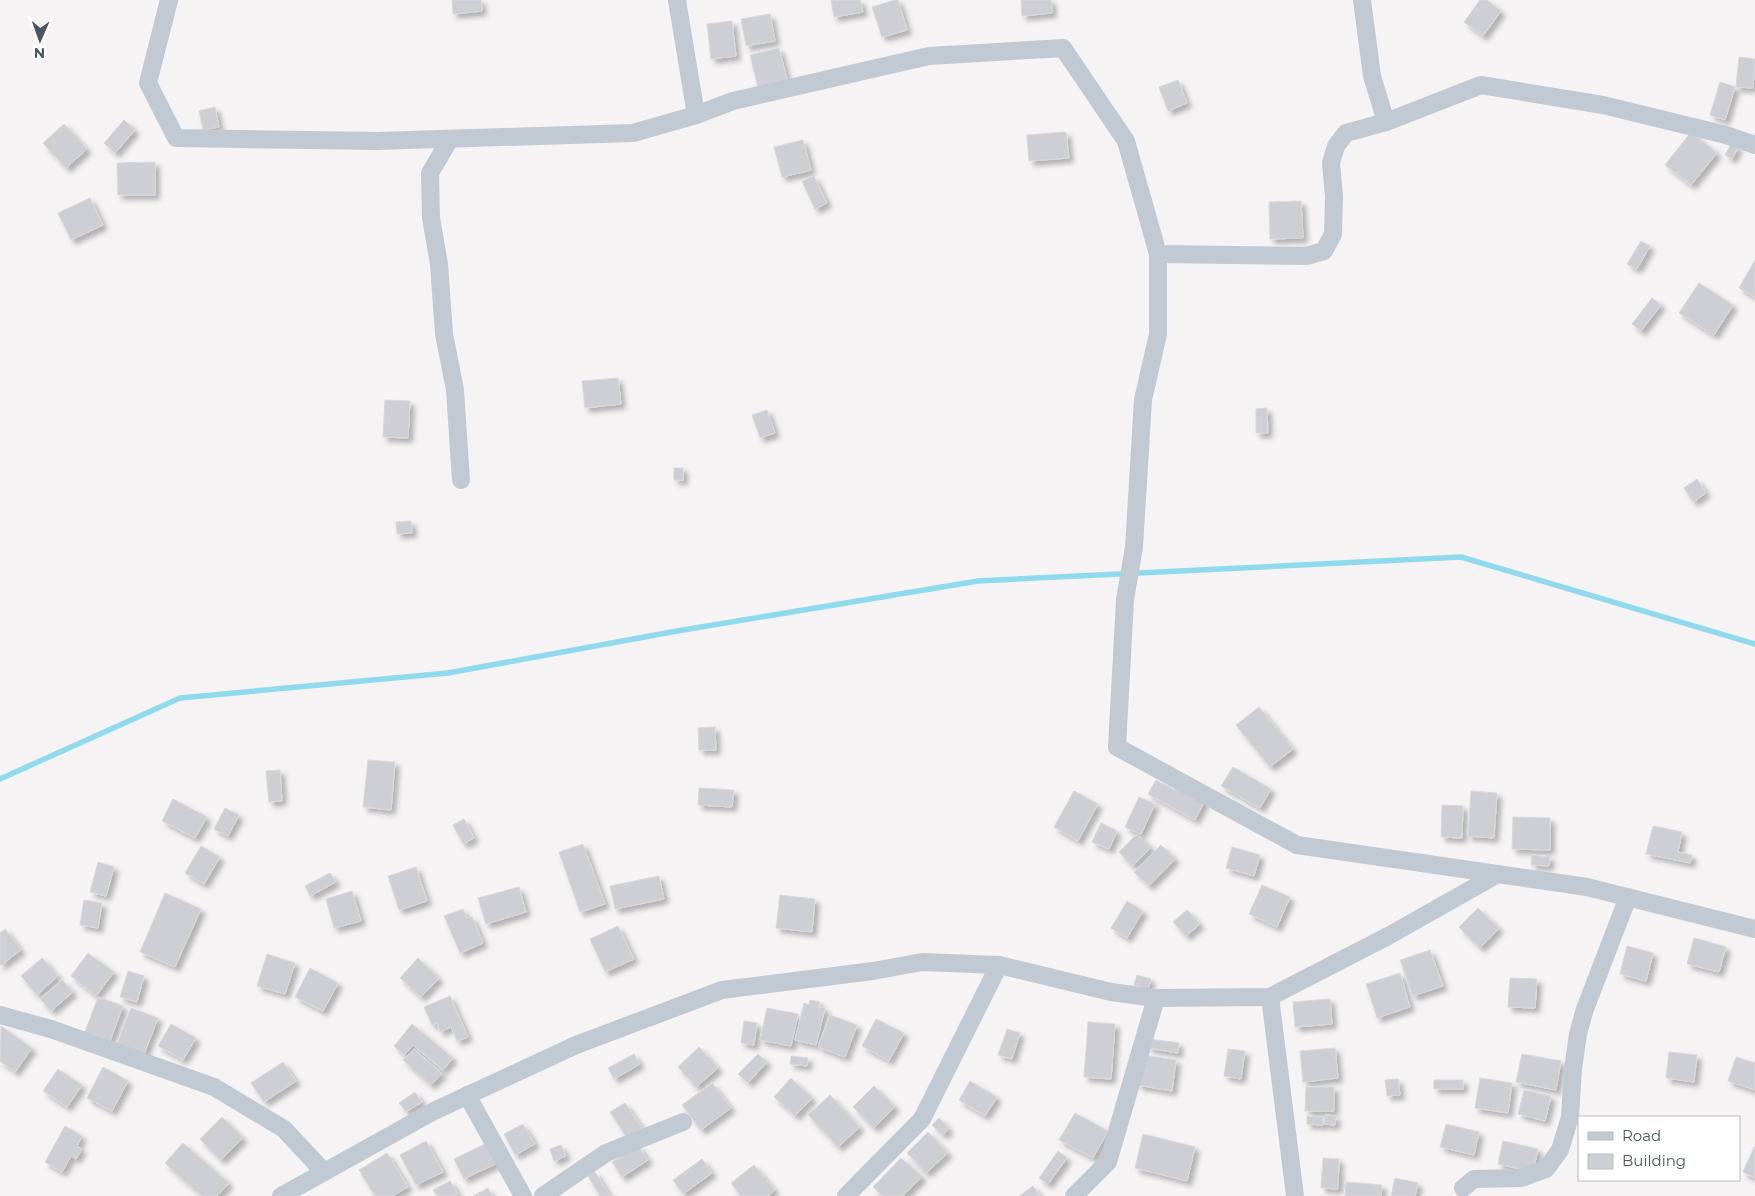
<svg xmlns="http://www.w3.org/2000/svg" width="1755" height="1196" font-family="Montserrat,sans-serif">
<defs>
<filter id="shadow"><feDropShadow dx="4.5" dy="4.5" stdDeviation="2.5" flood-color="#0004"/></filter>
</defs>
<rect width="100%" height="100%" fill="#f5f3f3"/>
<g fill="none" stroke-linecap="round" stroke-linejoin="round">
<path stroke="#90daee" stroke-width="5.5" d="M0,779l180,-81 268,-25 229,-42 301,-50 483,-24 294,87"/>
</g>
<g fill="#cdcfd5" stroke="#d7d9de" filter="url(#shadow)">
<path d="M452,0h29l1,11 -29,3z"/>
<path d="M831,0h29l3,12 -29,5z"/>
<path d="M895,0h3l9,30 -25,7 -10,-30z"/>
<path d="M1021,0h30l1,13 -30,3z"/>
<path d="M1480,0h7l14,11 -18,25 -19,-14z"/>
<path d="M770,14l5,27 -29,5 -5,-27z"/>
<path d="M732,21l4,35 -25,3 -4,-35z"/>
<path d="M779,48l8,31 -29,8 -8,-32z"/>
<path d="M1739,57l16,2 -2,29 -17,-1z"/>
<path d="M1178,80l9,23 -19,8 -9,-24z"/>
<path d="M1720,82l15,5 -10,33 -15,-5z"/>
<path d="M215,107l4,20 -16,3 -4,-19z"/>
<path d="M124,120l11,10 -20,23 -11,-10z"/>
<path d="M64,124l23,25 -21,19 -23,-25z"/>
<path d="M1066,132l3,26 -40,3 -2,-26z"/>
<path d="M1691,132l26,21 -26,32 -26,-20z"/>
<path d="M803,140l8,30 -29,7 -8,-30z"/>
<path d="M1731,144l7,3 -6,12 -7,-4z"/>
<path d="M155,162v33h-37l-1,-32z"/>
<path d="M814,176l13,27 -12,6 -13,-28z"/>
<path d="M90,198l13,27 -32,15 -13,-27z"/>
<path d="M1301,201l2,37 -33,1 -1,-37z"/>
<path d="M1641,241l9,5 -13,23 -10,-5z"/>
<path d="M1755,260v37l-16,-9z"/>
<path d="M1699,283l34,22 -19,30 -35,-22z"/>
<path d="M1652,298l9,7 -20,26 -9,-7z"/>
<path d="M618,378l3,26 -36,4 -3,-27z"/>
<path d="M385,400l25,1 -2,37 -25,-1z"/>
<path d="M1267,408l1,25h-12v-24z"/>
<path d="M767,410l8,23 -15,5 -8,-23z"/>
<rect x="674" y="468" width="9" height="12"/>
<path d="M1697,479l9,14 -13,9 -9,-14z"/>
<path d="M411,521l1,12 -15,1 -1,-12z"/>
<path d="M1259,707l34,42 -23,18 -34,-42z"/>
<path d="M715,727l1,23h-17l-1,-22z"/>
<path d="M368,760l27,2 -4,48 -28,-3z"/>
<path d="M1233,767l38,22 -11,19 -39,-22z"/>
<path d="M280,770l2,31 -13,1 -3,-31z"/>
<path d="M1156,780l19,10 3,-5 27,15 -10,20 -47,-26z"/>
<path d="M699,788l35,2 -2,17 -34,-2z"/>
<path d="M1074,791l24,13 -20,37 -24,-14z"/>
<path d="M1471,791l26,2 -3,45 -26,-2z"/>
<path d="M1139,797l16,7 -14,30 -16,-7z"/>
<path d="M173,799l34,18 -12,21 -33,-17z"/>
<path d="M1442,805l21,1 -1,32 -21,-1z"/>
<path d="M225,808l14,7 -11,21 -14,-7z"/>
<path d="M1513,817l37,1v32l-38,-1z"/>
<path d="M464,819l10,19 -11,6 -10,-19z"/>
<path d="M1101,823l16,8 -8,18 -17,-7z"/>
<path d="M1653,826l29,6 -4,20 14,3 -2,8 -44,-9z"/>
<path d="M1137,834l14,14 -19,18 -13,-14z"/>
<path d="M583,844l22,60 -25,8 -21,-60z"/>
<path d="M1161,845l14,14 -26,27 -15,-14z"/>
<path d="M201,846l19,11 -16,27 -19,-11z"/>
<path d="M1232,847l28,8 -6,21 -28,-8z"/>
<path d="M1532,855l18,2 -1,9 -18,-1z"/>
<path d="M98,862l16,5 -8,29 -16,-4z"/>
<path d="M416,867l11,34 -28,9 -11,-34z"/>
<path d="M330,873l6,9 -26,14 -5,-10z"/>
<path d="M659,876l5,23 -49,10 -5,-23z"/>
<path d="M1262,885l28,12 -13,30 -28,-13z"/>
<path d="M519,887l7,25 -40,12 -8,-26z"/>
<path d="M352,891l9,30 -27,7 -8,-29z"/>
<path d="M165,893l36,16 -26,58 -35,-15z"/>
<path d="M780,895l35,4 -3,33 -36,-4z"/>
<path d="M84,900l18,3 -4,25 -18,-3z"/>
<path d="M1127,901l16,10 -16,27 -16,-10z"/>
<path d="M1478,908l21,20 -19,20 -21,-21z"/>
<path d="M463,909l4,9 5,-1 11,26 -23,10 -16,-37z"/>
<path d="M1187,910l13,14 -14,12 -13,-14z"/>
<path d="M618,926l16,33 -29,13 -15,-33z"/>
<path d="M5,929l16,21 -21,16v-33z"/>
<path d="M1694,938l32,9 -7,25 -32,-8z"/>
<path d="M1627,946l26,7 -7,28 -26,-7z"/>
<path d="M1430,950l13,36 -30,10 -13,-36z"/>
<path d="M88,953l26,19 -18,24 -25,-20z"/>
<path d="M267,954l28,9 -10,31 -28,-8z"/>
<path d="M42,958l16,18 -21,19 -16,-19z"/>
<path d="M418,958l21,20 -18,19 -21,-19z"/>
<path d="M310,968l28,15 -15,28 -28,-14z"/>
<path d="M128,971l16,5 -7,26 -17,-5z"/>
<path d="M1400,973l10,34 -33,11 -11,-34z"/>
<path d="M1137,975l14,4 -3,10 -14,-4z"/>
<path d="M1510,978l27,1 -2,29 -27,-1z"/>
<path d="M62,980l11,12 -22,19 -11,-12z"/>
<path d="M450,996l18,41 -11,4 -6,-14 -11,5 -3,-9 -5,2 -8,-18z"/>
<path d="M98,997l25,9 -13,35 -25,-9z"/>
<path d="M1330,999l2,25 -37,3 -2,-25z"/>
<path d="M810,1000l10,2 -2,5 7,1 -9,37 -21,-5 9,-37 5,2z"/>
<path d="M131,1008l27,10 -14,36 -27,-10z"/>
<path d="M767,1008l31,6 -7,32 -31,-6z"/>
<path d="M830,1015l27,10 -12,32 -27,-10z"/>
<path d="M876,1019l28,14 -15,28 -27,-15z"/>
<path d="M744,1021l13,2 -3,22 -13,-2z"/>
<path d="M1088,1022l27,2 -4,55 -27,-2z"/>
<path d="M171,1024l25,14 -13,22 -25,-14z"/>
<path d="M412,1024l41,34 -10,12 -30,-25 -9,10 -10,-9z"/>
<path d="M1,1026l31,22 -17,24 -15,-11z"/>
<path d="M1007,1029l13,4 -8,26 -14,-4z"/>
<path d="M1149,1039l30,4 -1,10 -30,-5z"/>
<path d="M699,1047l19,21 -22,19 -18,-20z"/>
<path d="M1335,1048l3,30 -35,4 -3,-31z"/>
<path d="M414,1049l28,25 -11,11 -28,-25z"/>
<path d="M1228,1049l17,2 -4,28 -17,-3z"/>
<path d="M1669,1052l28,3 -3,27 -28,-4z"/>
<path d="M634,1054l6,10 -26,15 -6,-11z"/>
<path d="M758,1054l9,8 -19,21 -10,-9z"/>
<path d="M1522,1054l39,7 -5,29 -40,-8z"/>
<path d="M1143,1055l33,5 -4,31 -35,-6z"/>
<path d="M791,1056l17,2 -1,8 -17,-2z"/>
<path d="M1736,1057l19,6v27l-27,-9z"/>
<path d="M283,1062l13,19 -32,21 -13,-19z"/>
<path d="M103,1067l25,14 -16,30 -25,-13z"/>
<path d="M58,1069l24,16 -15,22 -24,-16z"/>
<path d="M791,1078l21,20 -17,18 -21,-19z"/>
<path d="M1480,1078l32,5 -4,30 -33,-5z"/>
<path d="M1398,1079l2,16 -13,1 -2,-16z"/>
<rect x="1434" y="1080" width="29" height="9"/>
<path d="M970,1081l27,16 -12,19 -26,-16z"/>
<path d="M712,1083l19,25 -30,22 -19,-25z"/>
<path d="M874,1086l21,21 -21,21 -21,-21z"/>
<path d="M1306,1087h28v24h-29z"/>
<path d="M1524,1090l27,6 -6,25 -27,-7z"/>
<path d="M415,1092l7,10 -16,10 -7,-9z"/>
<path d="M830,1095l30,32 -22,20 -30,-32z"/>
<path d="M625,1103l17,25 -15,10 -17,-26z"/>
<path d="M1075,1113l33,18 -15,27 -34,-18z"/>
<path d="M1325,1115l11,1 -1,9 -11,-1z"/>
<path d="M1307,1116l16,1v8l-16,-1z"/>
<path d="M222,1117l21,21 -22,22 -21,-21z"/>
<path d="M939,1118l10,11 -6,6 -11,-10z"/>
<path d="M523,1124l12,20 -20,11 -11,-21z"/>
<path d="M1446,1124l33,8 -5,23 -34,-8z"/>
<path d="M65,1126l17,10 -5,10 5,3 -6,10 -5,-3 -9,16 -17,-10z"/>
<path d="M928,1132l20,21 -22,20 -19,-20z"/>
<path d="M1143,1134l52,13 -8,34 -52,-13z"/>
<path d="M426,1141l17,31 -27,13 -16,-30z"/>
<path d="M1503,1141l35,8 -5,23 -35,-8z"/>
<path d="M183,1143l46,40 -12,13h-15l-37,-33z"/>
<path d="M487,1143l10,20 -33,16 -10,-20z"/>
<path d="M561,1145l5,11 -12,5 -4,-12z"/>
<path d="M638,1145l10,15 -26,17 -10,-15z"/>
<path d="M1754,1147h1v31l-12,-6z"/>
<path d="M1058,1151l9,7 -19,26 -9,-6z"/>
<path d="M387,1153l21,34 -16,9h-17l-16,-26z"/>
<path d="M901,1158l21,19 -19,19h-20l-10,-9z"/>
<path d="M1323,1158l16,1 -1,30 -17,-1z"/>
<path d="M702,1159l10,14 -29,21 -10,-14z"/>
<path d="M754,1165l21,25 -7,6h-27l-10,-13z"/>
<path d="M595,1172l15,24h-10l-12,-20z"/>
<path d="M1395,1178l23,5 -3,13h-24z"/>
<path d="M450,1181l8,13 -5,2h-16l-4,-6z"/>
<path d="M1346,1182l36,3 -1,11h-36z"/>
<path d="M1033,1186l7,10h-21z"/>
<path d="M488,1188l4,8h-19z"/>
</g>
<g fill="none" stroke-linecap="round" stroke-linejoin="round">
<g stroke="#c1cad2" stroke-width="18">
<path d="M169,0l-21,83 28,55 201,3 256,-8 63,-18 37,-14 196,-45 134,-8 63,93 32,113 148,2 18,-5 9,-17 1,-38 -3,-33 5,-17 10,-13 40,-11 95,-37 122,20 123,30 29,10"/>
<path d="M677,0l19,115"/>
<path d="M1362,0l10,76 14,46"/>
<path d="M450,139l-20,34 1,45 8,46 5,70 11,56 6,90"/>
<path d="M1158,254v80l-15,66 -9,147 -9,53 -8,147 180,98 290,42 168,42"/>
<path d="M1270,997l25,199"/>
<path d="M0,1015l51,14 163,58 70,42 40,43"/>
<path d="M467,1095l56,101"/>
<path d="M1463,1188l11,-9 47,-1 25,-9 14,-19 10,-33 3,-48 5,-35 7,-25 43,-112"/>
<path d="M281,1196l153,-85 142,-66 146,-55 151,-19 49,-9 77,3 112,27 45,6 114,-1 120,-62 108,-61"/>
<path d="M543,1196l63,-43 77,-31"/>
<path d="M846,1196l76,-77 77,-154"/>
<path d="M1074,1196l34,-34 48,-164"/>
</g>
</g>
<rect x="1578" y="1116" width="162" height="65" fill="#ffffff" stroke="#b7bbc0"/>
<rect x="1588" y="1132" width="25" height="8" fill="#c1cad2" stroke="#b7bbc0"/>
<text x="1622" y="1141" font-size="15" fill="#4a5661">Road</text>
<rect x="1588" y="1154" width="25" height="15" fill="#cdcfd5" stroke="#b7bbc0"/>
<text x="1622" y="1166" font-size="15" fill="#4a5661">Building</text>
<g transform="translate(40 40) rotate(182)" stroke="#ffffff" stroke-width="4" paint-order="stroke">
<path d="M0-4L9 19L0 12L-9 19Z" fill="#4a5661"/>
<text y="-8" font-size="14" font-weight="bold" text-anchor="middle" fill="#4a5661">N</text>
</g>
</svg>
